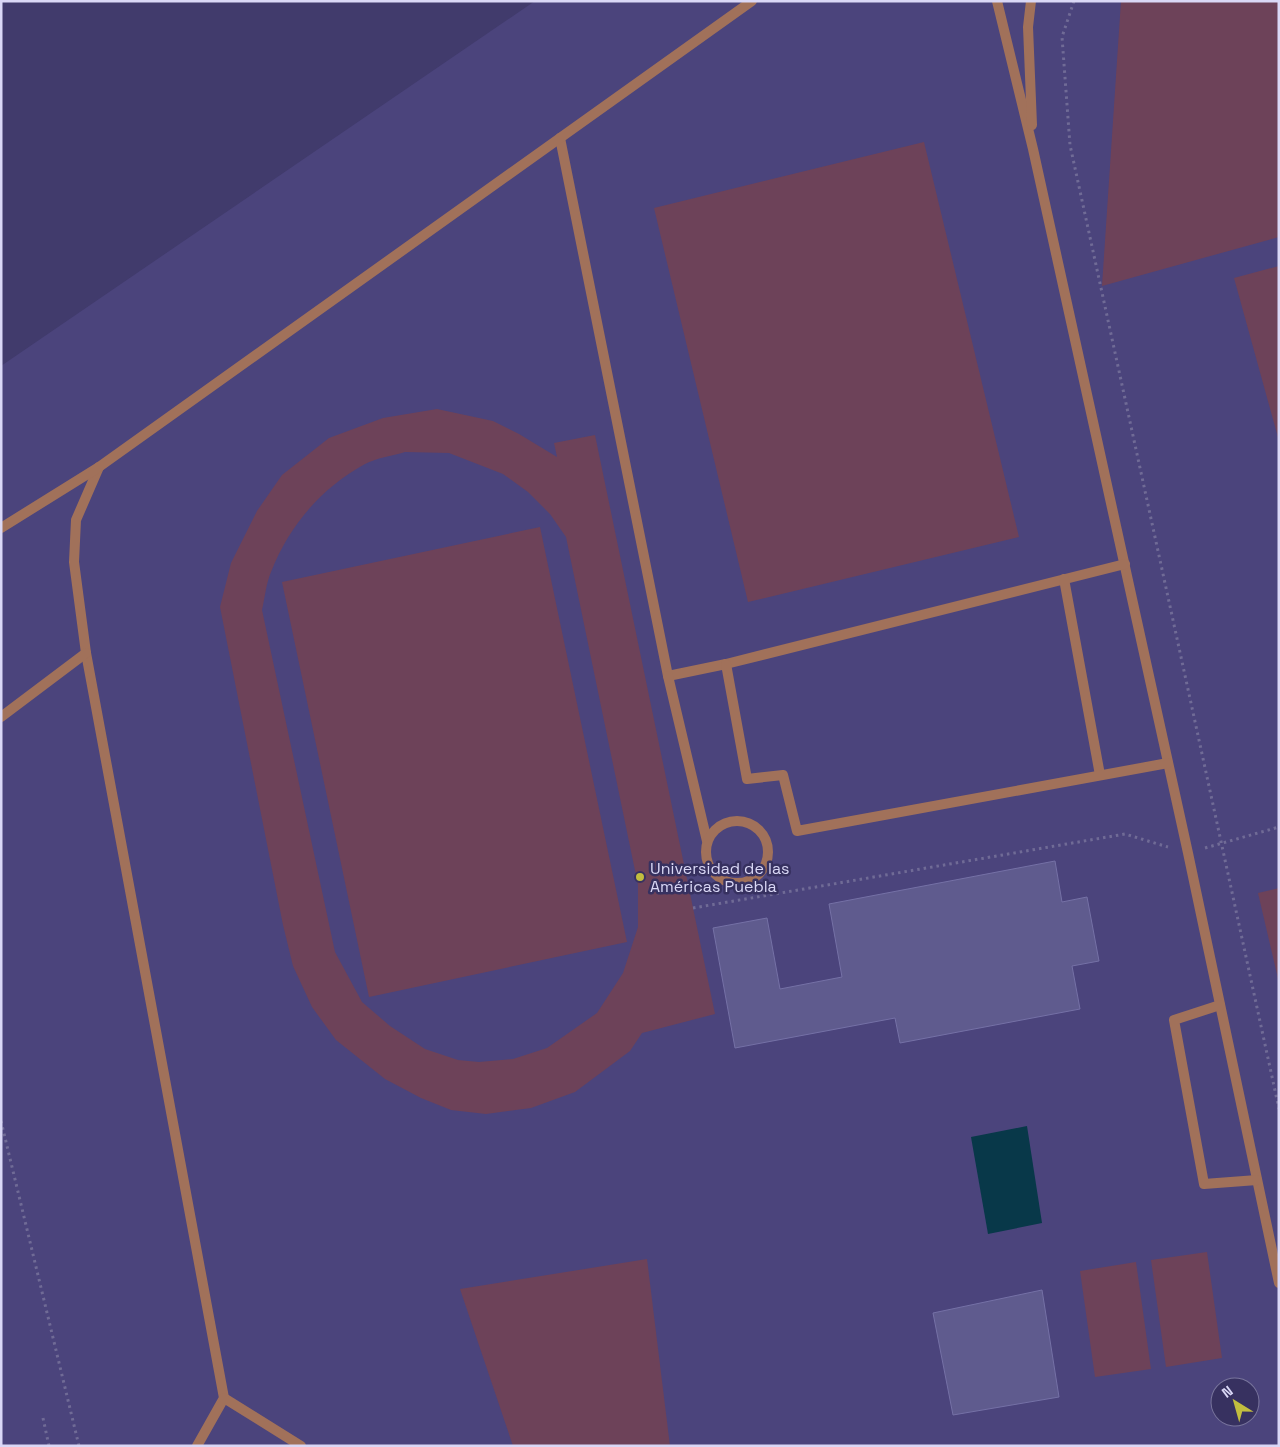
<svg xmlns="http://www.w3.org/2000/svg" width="1280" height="1447" font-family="'Space Grotesk',sans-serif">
<rect width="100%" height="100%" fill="#413b6c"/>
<path fill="#4b447c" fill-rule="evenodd" d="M535,1h744v1445h-1278v-1080zM1220,1387h30v30h-30z"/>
<g fill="#6d4259" fill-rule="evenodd">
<path d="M1121,1h158v236l-177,49z"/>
<path d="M924,142l95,395 -271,65 -94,-394z"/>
<path d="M1279,266v175l-45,-163z"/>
<path d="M437,409l56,12 26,13 38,23 -3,-14 41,-8 120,579 -73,19 -12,18 -55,41 -44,16 -45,6 -35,-4 -30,-12 -36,-19 -49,-39 -24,-33 -19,-41 -10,-41 -63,-318 11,-44 26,-52 25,-36 47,-37 54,-20zM405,452l44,1 54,21 25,18 22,22 16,23 72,348v42l-15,46 -26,40 -50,35 -34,11 -34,3 -21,-2 -33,-11 -35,-23 -28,-24 -27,-50 -73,-342c3,-13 4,-26 9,-38 18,-46 50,-84 94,-108 11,-6 27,-8 40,-12z"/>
<path d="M540,527l87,415 -258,55 -87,-415z"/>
<path d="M1279,888v95l-21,-90z"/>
<path d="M1207,1252l15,106 -56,9 -15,-107z"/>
<path d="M647,1259l23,187h-157l-53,-157z"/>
<path d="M1136,1262l15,107 -56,8 -15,-106z"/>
</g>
<path fill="#083849" d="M1027,1126l15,97 -54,11 -17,-97z"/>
<g fill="#5f5b8e" stroke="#7571a6">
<path d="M1055,861l7,41 25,-5 12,64 -27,5 8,43 -180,34 -5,-25 -160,30 -22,-120 54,-10 13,71 62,-12 -13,-73z"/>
<path d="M1042,1290l17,107 -106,18 -20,-102z"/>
</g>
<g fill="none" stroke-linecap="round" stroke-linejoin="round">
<g stroke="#706b96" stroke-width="3" stroke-dasharray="2.5 4" stroke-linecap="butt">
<path d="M1074,1l-12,36 8,108 209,964"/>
<path d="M1205,848l74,-21"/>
<path d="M693,908l432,-74 43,13"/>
<path d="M1,1121l78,325"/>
<path d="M43,1418l6,28"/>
</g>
<g stroke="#a1715a" stroke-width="10">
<path d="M997,1l36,148 155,704 91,430"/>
<path d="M1031,1l-3,26 4,98"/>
<path d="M560,138l108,538 58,-12 399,-100"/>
<path d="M1064,579l36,196"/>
<path d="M726,664l21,115 36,-4 14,56 371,-68"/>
<path d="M668,676l39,165"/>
<circle cx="737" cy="852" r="31"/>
<path d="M1220,1005l-46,15 30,164 53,-4"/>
</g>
<g stroke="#a1715a" stroke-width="10">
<path d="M99,467l-23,53 -2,42 12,91 138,745 -27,48"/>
<path d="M1,528l98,-61 653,-466"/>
<path d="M1,717l85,-64"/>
<path d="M224,1398l77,48"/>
</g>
</g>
<circle fill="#c2bd3f" stroke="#373160" stroke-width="2" cx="640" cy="877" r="5"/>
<g text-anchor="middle" stroke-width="5" stroke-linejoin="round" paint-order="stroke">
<g font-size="16" fill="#dad8f6" stroke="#373160" text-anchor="start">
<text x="650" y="874">Universidad de las<tspan x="650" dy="18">Américas Puebla</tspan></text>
</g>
</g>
<rect width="1280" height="1447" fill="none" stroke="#dad8f6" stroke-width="5"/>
<g transform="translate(1235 1402) rotate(323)"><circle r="24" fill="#373160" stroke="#78749c"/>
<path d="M0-4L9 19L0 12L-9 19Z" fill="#c2bd3f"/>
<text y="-8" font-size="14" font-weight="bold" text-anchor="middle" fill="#dad8f6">N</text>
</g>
</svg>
